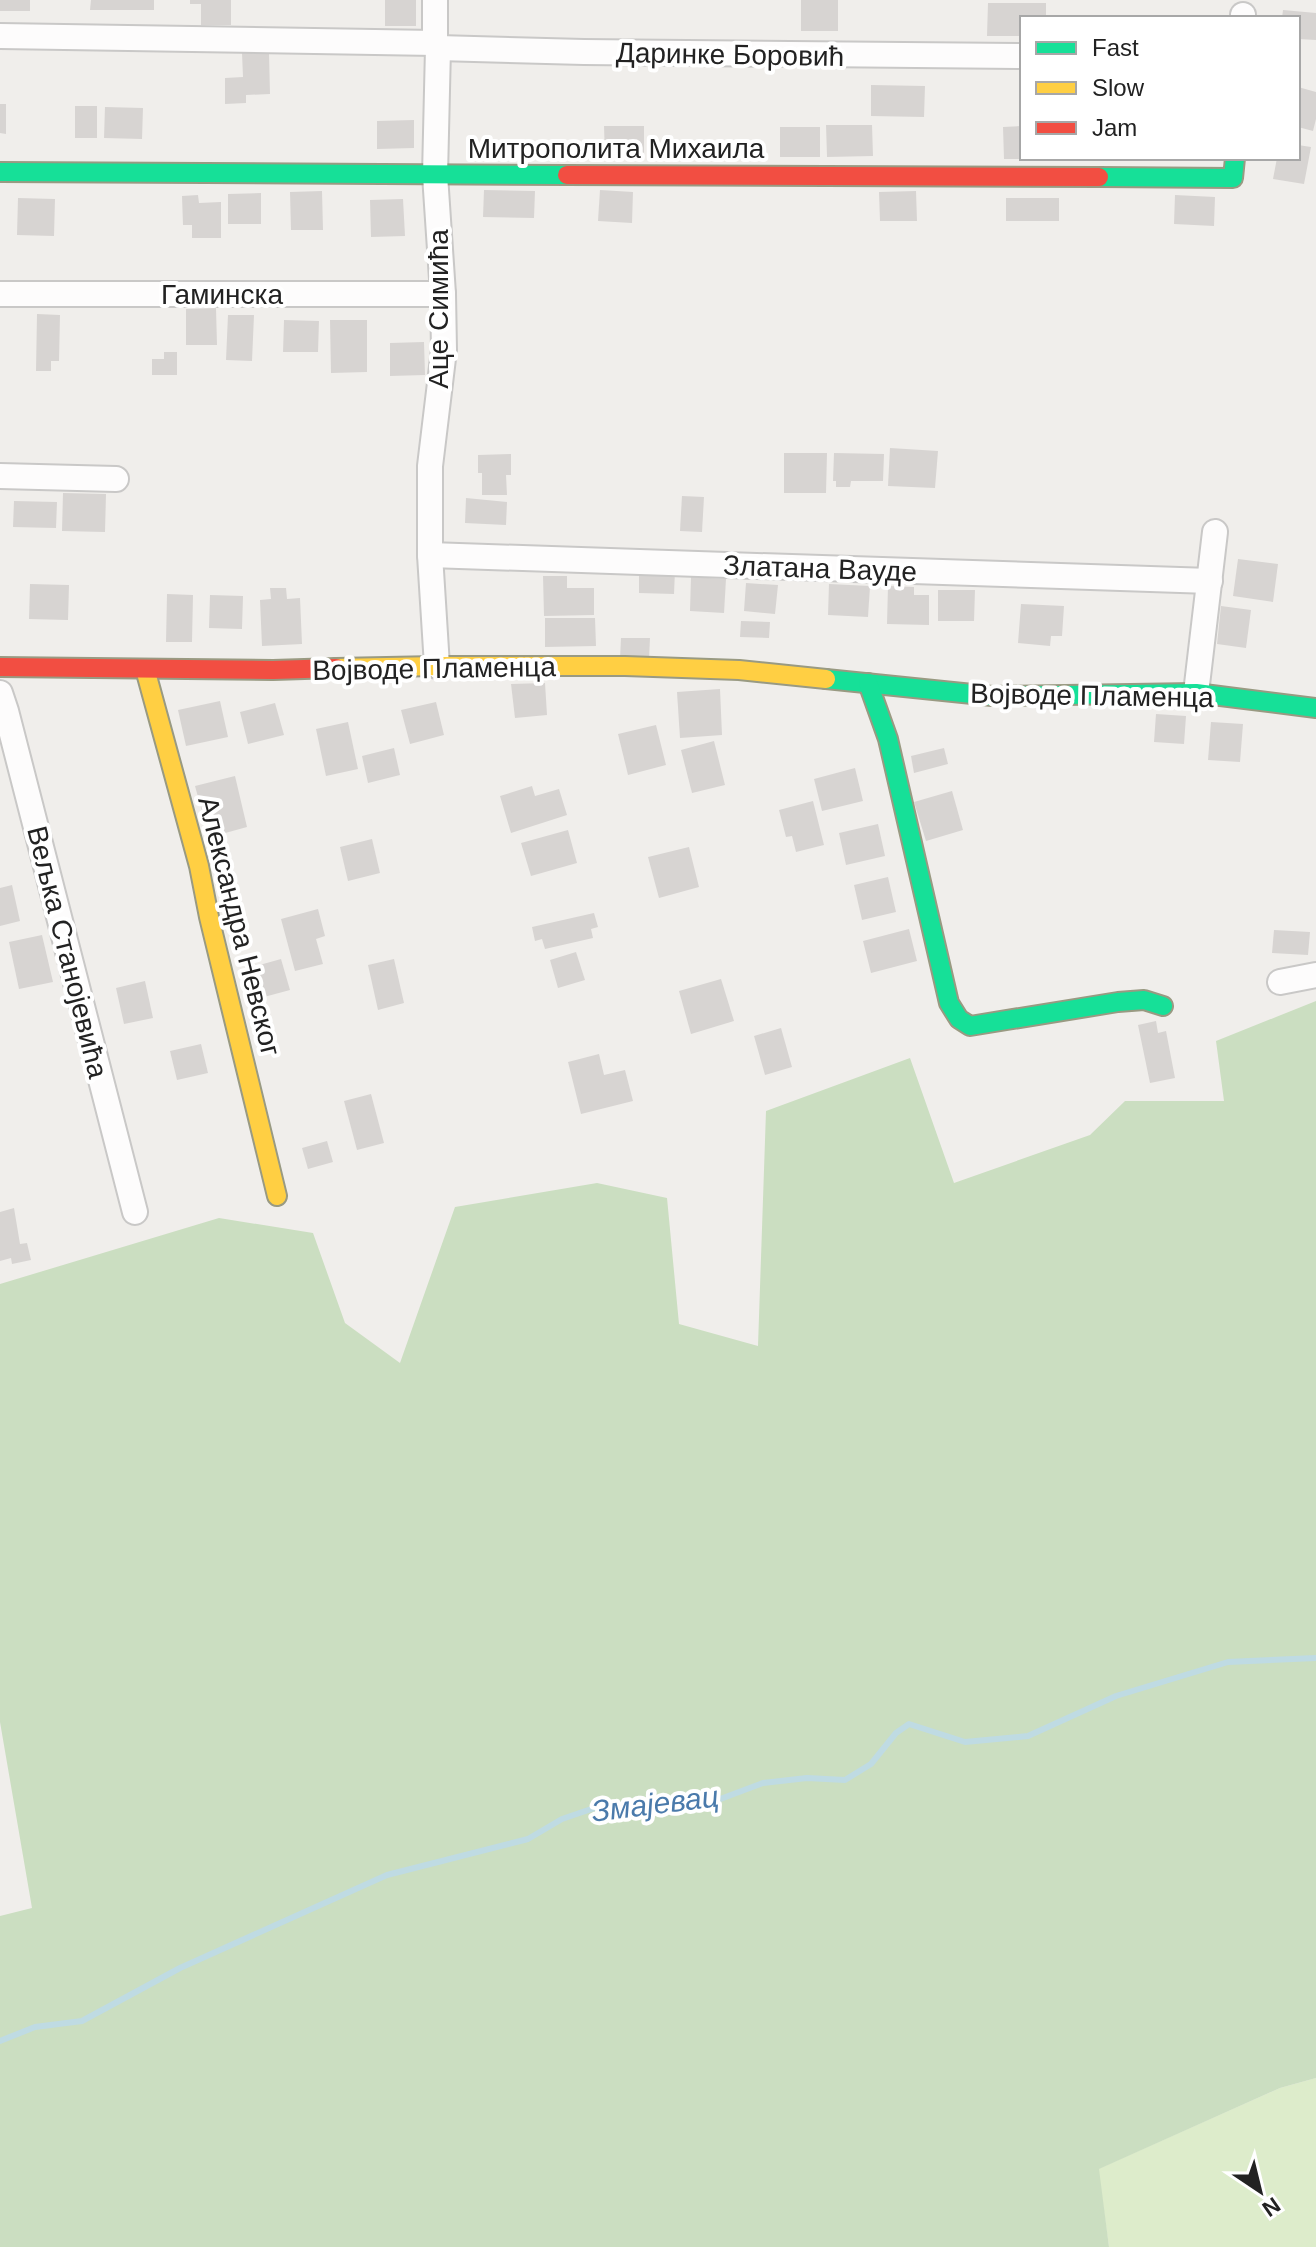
<svg xmlns="http://www.w3.org/2000/svg" width="1316" height="2247" font-family="Arial,sans-serif">
<rect width="100%" height="100%" fill="#f0eeeb"/>
<path fill="#ddeccb" d="M1316,2078v169h-207l-11,-78 182,-81z"/>
<path fill="#cbdec1" d="M1316,1001v1077l-36,10 -181,81 10,78h-1109v-331l32,-8 -32,-186v-438l219,-66 94,15 32,90 55,40 55,-156 142,-24 70,15 12,126 79,22 8,-235 144,-53 44,125 136,-48 35,-34h99l-8,-60z"/>
<g fill="none" stroke-linecap="round" stroke-linejoin="round">
<path stroke="#bfdbe3" stroke-width="6" d="M0,2041l35,-14 47,-6 98,-53 207,-93 141,-36 34,-20 41,-14 70,-1 42,-3 48,-18 44,-5 38,2 26,-16 25,-31 13,-9 56,18 63,-6 88,-40 112,-34 88,-4"/>
</g>
<g fill="#d7d4d2">
<rect x="0" y="0" width="30" height="11"/>
<path d="M91,0h63v10h-64z"/>
<path d="M190,0h41v25h-30v-21h-11z"/>
<rect x="385" y="0" width="31" height="26"/>
<rect x="801" y="0" width="37" height="31"/>
<path d="M988,3h58v15h-24v18h-35z"/>
<path d="M1283,10l33,3v27l-18,-1v-21h-16z"/>
<path d="M242,53h27l1,41 -24,1v8l-21,1v-26l18,-1z"/>
<path d="M871,85l54,1 -1,31 -53,-1z"/>
<path d="M1298,87l18,5v27l-3,12 -15,-4z"/>
<path d="M0,104h6v30l-6,-1z"/>
<rect x="75" y="106" width="22" height="32"/>
<path d="M105,107l38,1 -1,31 -38,-1z"/>
<path d="M414,120v28l-37,1v-28z"/>
<path d="M826,125h46l1,31 -46,1z"/>
<path d="M604,126h40v31h-39z"/>
<path d="M1022,126v26h-3v7h-15l-1,-32z"/>
<rect x="780" y="127" width="40" height="30"/>
<path d="M1298,145l13,2 -7,37 -31,-5 4,-21h21z"/>
<path d="M484,190l51,1 -1,27 -51,-1z"/>
<path d="M600,190l33,2 -1,31 -34,-2z"/>
<path d="M322,191l1,39h-32l-1,-38z"/>
<path d="M916,191l1,30h-37l-1,-29z"/>
<path d="M261,193v31h-33v-30z"/>
<path d="M198,195l1,8 22,-1v36h-29v-13h-9l-1,-29z"/>
<path d="M1175,195l40,2 -1,29 -40,-2z"/>
<path d="M18,198l37,1 -1,37 -37,-1z"/>
<rect x="1006" y="198" width="53" height="23"/>
<path d="M403,199l2,37 -34,1 -1,-37z"/>
<path d="M216,308l1,37h-31v-36z"/>
<path d="M37,314l23,1 -1,46h-8v10h-15z"/>
<path d="M228,315h26l-2,46 -26,-1z"/>
<path d="M284,320l35,1 -1,31h-35z"/>
<path d="M330,320h37v52l-36,1z"/>
<path d="M424,342l1,33 -35,1v-33z"/>
<path d="M164,352h13v23h-25v-16h12z"/>
<path d="M890,448l48,3 -3,37 -47,-2z"/>
<path d="M784,453h43l-1,40h-42z"/>
<path d="M834,453l50,1 -1,27h-32l-1,6h-14v-6h-3z"/>
<path d="M511,454v21h-5l1,20h-25v-22h-4v-18z"/>
<path d="M63,493l43,1 -1,38 -43,-1z"/>
<path d="M682,496l22,1 -2,35 -22,-1z"/>
<path d="M466,498l41,4 -1,23 -41,-2z"/>
<path d="M14,501l43,1 -1,26 -43,-1z"/>
<path d="M1238,559l40,5 -5,38 -40,-6z"/>
<path d="M639,569l36,1 -1,24 -35,-1z"/>
<path d="M543,576h24v12h27v27l-50,1z"/>
<path d="M691,577l35,2 -2,34 -34,-2z"/>
<path d="M746,583l32,2 -3,29 -31,-3z"/>
<path d="M30,584l39,1 -1,35 -39,-1z"/>
<path d="M829,584l41,2 -2,31 -40,-2z"/>
<path d="M888,586l26,1v8h15v30l-42,-1z"/>
<path d="M270,588h16l1,11 13,-1 2,46 -40,2 -2,-46 11,-1z"/>
<path d="M938,590h37l-1,31h-36z"/>
<path d="M167,594l26,1 -1,47h-26z"/>
<path d="M210,595l33,1 -1,33 -33,-1z"/>
<path d="M1021,604l43,2 -2,30h-11l-1,10 -32,-3z"/>
<path d="M1221,606l30,4 -5,38 -29,-4z"/>
<path d="M545,618h50l1,28 -51,1z"/>
<path d="M741,621l29,1 -1,16 -29,-1z"/>
<path d="M621,638h29l-1,21h-29z"/>
<path d="M545,683l2,32 -32,3 -4,-34z"/>
<path d="M720,689l2,46 -42,3 -3,-46z"/>
<path d="M220,701l8,36 -42,9 -8,-36z"/>
<path d="M436,702l8,33 -34,9 -9,-34z"/>
<path d="M275,703l9,32 -36,9 -8,-32z"/>
<path d="M1156,714l30,2 -2,28 -30,-2z"/>
<path d="M348,722l10,47 -32,7 -10,-47z"/>
<path d="M1211,722l32,2 -3,38 -32,-2z"/>
<path d="M656,725l10,40 -38,10 -10,-41z"/>
<path d="M714,741l11,44 -33,8 -11,-43z"/>
<path d="M394,748l6,27 -32,8 -6,-27z"/>
<path d="M944,748l4,16 -34,9 -3,-17z"/>
<path d="M855,768l8,33 -41,10 -8,-32z"/>
<path d="M235,776l12,51 -29,8 -5,-23 -10,3 -8,-29z"/>
<path d="M532,786l3,10 24,-7 8,26 -56,18 -11,-37z"/>
<path d="M952,791l11,39 -37,11 -12,-39z"/>
<path d="M813,801l11,44 -28,7 -4,-16 -6,1 -7,-27z"/>
<path d="M878,824l7,32 -39,9 -7,-32z"/>
<path d="M568,830l9,33 -46,13 -10,-33z"/>
<path d="M372,839l8,34 -32,8 -8,-34z"/>
<path d="M689,847l10,40 -40,11 -11,-41z"/>
<path d="M888,877l8,35 -34,8 -8,-35z"/>
<path d="M12,885l8,36 -20,5v-38z"/>
<path d="M318,909l7,27 -9,3 7,25 -28,7 -14,-52z"/>
<path d="M594,913l4,14 -7,2 2,9 -48,11 -3,-10 -7,2 -3,-14z"/>
<path d="M909,929l8,32 -46,12 -8,-32z"/>
<path d="M1274,930l36,2 -2,23 -36,-2z"/>
<path d="M42,935l11,47 -34,7 -10,-47z"/>
<path d="M576,952l9,28 -27,8 -8,-28z"/>
<path d="M281,959l9,31 -26,7 -8,-31z"/>
<path d="M394,959l10,44 -26,7 -10,-45z"/>
<path d="M721,979l13,42 -43,13 -12,-43z"/>
<path d="M145,981l8,37 -29,6 -8,-36z"/>
<path d="M1156,1021l2,12 8,-2 9,47 -25,5 -12,-58z"/>
<path d="M781,1028l11,39 -27,8 -11,-39z"/>
<path d="M201,1044l7,29 -31,7 -7,-29z"/>
<path d="M599,1054l5,21 21,-5 8,31 -52,13 -13,-52z"/>
<path d="M371,1094l13,49 -27,7 -13,-49z"/>
<path d="M327,1141l6,21 -25,7 -6,-21z"/>
<path d="M14,1208l6,36 7,-1 4,17 -19,4 -1,-6 -11,3v-49z"/>
</g>
<g fill="none" stroke-linecap="round" stroke-linejoin="round">
<defs>
<g id="street">
<path d="M435,0v43l3,5 -3,127 8,119 1,56 -14,116v89l7,111"/>
<path d="M1243,18v-3"/>
<path d="M0,36l435,7"/>
<path d="M438,48l146,4 438,4"/>
<path d="M0,294h443"/>
<path d="M0,476l116,3"/>
<path d="M430,555l780,26"/>
<path d="M0,693l6,18 129,501"/>
<path d="M1196,693l19,-161"/>
<path d="M1280,982l36,-7"/>
</g>
<g id="fast">
<path d="M0,172l567,3"/>
<path d="M1099,177l134,1 2,-20"/>
<path d="M826,679l166,17 204,-3 120,15"/>
<path d="M868,683l20,56 61,264 10,16 11,7 148,-24 26,-2 19,6"/>
</g>
<g id="slow">
<path d="M336,668l101,-2h188l114,4 87,9"/>
<path d="M145,669l54,197 10,51 68,279"/>
</g>
<g id="jam">
<path d="M567,175l532,2"/>
<path d="M0,667l273,3 63,-2"/>
</g>
</defs>
<use href="#street" stroke="#c9c8c7" stroke-width="28"/>
<use href="#fast" stroke="#999a82" stroke-width="22"/>
<use href="#slow" stroke="#999a82" stroke-width="22"/>
<use href="#jam" stroke="#999a82" stroke-width="22"/>
<use href="#street" stroke="#fdfcfc" stroke-width="24"/>
<use href="#fast" stroke="#16e098" stroke-width="18"/>
<use href="#slow" stroke="#ffcf43" stroke-width="18"/>
<use href="#jam" stroke="#f24e42" stroke-width="18"/>
</g>
<g text-anchor="middle" stroke-width="8" stroke-linejoin="round" paint-order="stroke">
<g font-size="28" fill="#222" stroke="#fff">
<text transform="translate(730 54) rotate(1)" y="10">Даринке Боровић</text>
<text x="616" y="158">Митрополита Михаила</text>
<text x="222" y="304">Гаминска</text>
<text transform="translate(438 309) rotate(-90)" y="10">Аце Симића</text>
<text transform="translate(820 568) rotate(2)" y="10">Златана Вауде</text>
<text transform="translate(434 668) rotate(-1)" y="10">Војводе Пламенца</text>
<text transform="translate(1092 695) rotate(1)" y="10">Војводе Пламенца</text>
<text transform="translate(240 926) rotate(76)" y="10">Александра Невског</text>
<text transform="translate(68 952) rotate(76)" y="10">Вељка Станојевића</text>
</g>
<g font-size="30" font-style="italic" fill="#4a7aab" stroke="#fff">
<text transform="translate(655 1804) rotate(-7)" y="10">Змајевац</text>
</g>
</g>
<rect x="1020" y="16" width="280" height="144" fill="#ffffff" stroke="#a7a7a7" stroke-width="2"/>
<rect x="1036" y="42" width="40" height="12" fill="#16e098" stroke="#a7a7a7" stroke-width="2"/>
<text x="1092" y="56" font-size="24" fill="#222222">Fast</text>
<rect x="1036" y="82" width="40" height="12" fill="#ffcf43" stroke="#a7a7a7" stroke-width="2"/>
<text x="1092" y="96" font-size="24" fill="#222222">Slow</text>
<rect x="1036" y="122" width="40" height="12" fill="#f24e42" stroke="#a7a7a7" stroke-width="2"/>
<text x="1092" y="136" font-size="24" fill="#222222">Jam</text>
<g transform="translate(1260 2191) rotate(145)" stroke="#ffffff" stroke-width="6" paint-order="stroke">
<path d="M0-6L14 30L0 20L-14 30Z" fill="#222222"/>
<text y="-12" font-size="22" font-weight="bold" text-anchor="middle" fill="#222222">N</text>
</g>
</svg>
